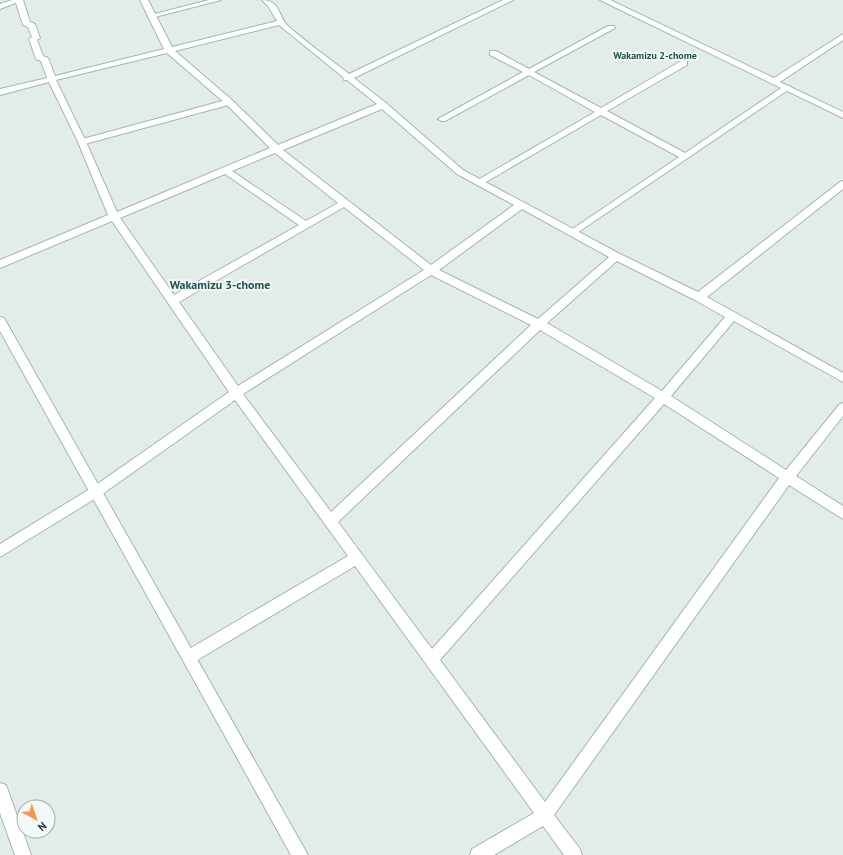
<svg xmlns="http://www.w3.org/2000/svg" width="843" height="855" font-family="'PT Sans',sans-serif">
<rect width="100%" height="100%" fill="#e2edea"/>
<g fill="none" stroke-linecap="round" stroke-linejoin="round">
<defs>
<g id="service">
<path d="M209,0h12l-70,18 -4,-2z"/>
<path d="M608,26h6l1,2 -81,44 67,36 80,-47h6v4l-80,46 78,42 99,-67h6l1,2 -217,147 -3,-1 -2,-2 2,-2 108,-73 -78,-42 -122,71 -4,-3 1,-2 119,-69 -66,-37 -84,46h-3l-4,-2 85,-47 -33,-17v-4h6l33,18z"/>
<path d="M226,100h3l4,2 -1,2 -147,40h-6l-1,-2 1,-2z"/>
</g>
<g id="minor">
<path d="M15,0h8l7,22 5,2 5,14 -3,2 6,16 5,2 7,18 109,-27 -24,-49h8l24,47 105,-26 -9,-15 -6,-6c18,0 16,16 26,26 19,17 41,32 61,48l154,-74h10l-159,78 32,25 77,67 157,84 78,38 142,-110 3,-1v8l-136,108 136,76v9l-109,-61 -63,75 115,74 53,-65 4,-2v13l-47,60 47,30v13l-54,-34 -235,330 26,34 2,6h-18l-21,-29 -49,29h-24l2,-6 62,-36 -179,-247 -161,96 -5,2 -5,-2 -2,-5 2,-5 164,-96 -113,-156 -134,95 -101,62v-13l93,-57 136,-95 -117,-171 -112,47v-8l108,-45 -30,-73 -29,-60 -49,13v-6l47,-11 -6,-17 -5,-2 -7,-20 3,-2 -4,-10 -5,-2zM279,25l64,52 1,3h3l30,24 -99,41 -46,-45 -57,-49zM167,53l59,51 44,44 -153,64 -31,-70 -30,-62zM382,109l75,65 57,31 -83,60 -148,-115zM275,153l63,50 -32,18 -74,-50zM225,174l74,51 -125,70 -54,-77zM344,207l80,63 -186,116 -59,-84zM522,209l87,48 -71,62 -99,-49zM617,261l78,39 30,17 -63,74 -115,-68zM431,275l100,50 -200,187 -88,-118zM540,330l115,68 -223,251 -94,-127zM664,404l115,74 -234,324 -105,-142z"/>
<path d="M600,0h10l164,78 69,-44v6l-63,42 63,30v6z"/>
<path d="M0,783l6,2 25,70h-16l-15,-42z"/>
</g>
<g id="tertiary">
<path d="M12,0h11l-23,9v-5z"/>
<path d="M0,317l4,1 304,537h-17l-291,-524z"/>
</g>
</defs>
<use href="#service" stroke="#a4b5b2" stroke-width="2"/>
<use href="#minor" stroke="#a4b5b2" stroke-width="2"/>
<use href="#tertiary" stroke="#a4b5b2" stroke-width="2"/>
<use href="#service" fill="#fff" fill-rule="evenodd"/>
<use href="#minor" fill="#fff" fill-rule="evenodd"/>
<use href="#tertiary" fill="#fff" fill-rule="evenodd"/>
</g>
<g text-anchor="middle" stroke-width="4" stroke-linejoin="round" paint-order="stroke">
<g font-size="10" font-weight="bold" fill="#1c524d" stroke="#f3f9f7">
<text x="655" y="59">Wakamizu 2-chome</text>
</g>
<g font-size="12" font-weight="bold" fill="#1c524d" stroke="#f3f9f7">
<text x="220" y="289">Wakamizu 3-chome</text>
</g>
</g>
<g transform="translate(36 819) rotate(140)"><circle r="19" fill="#f3f9f7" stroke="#9fafac"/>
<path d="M0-3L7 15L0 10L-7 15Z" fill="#f89755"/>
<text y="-6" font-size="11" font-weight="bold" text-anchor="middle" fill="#213f3b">N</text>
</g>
</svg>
